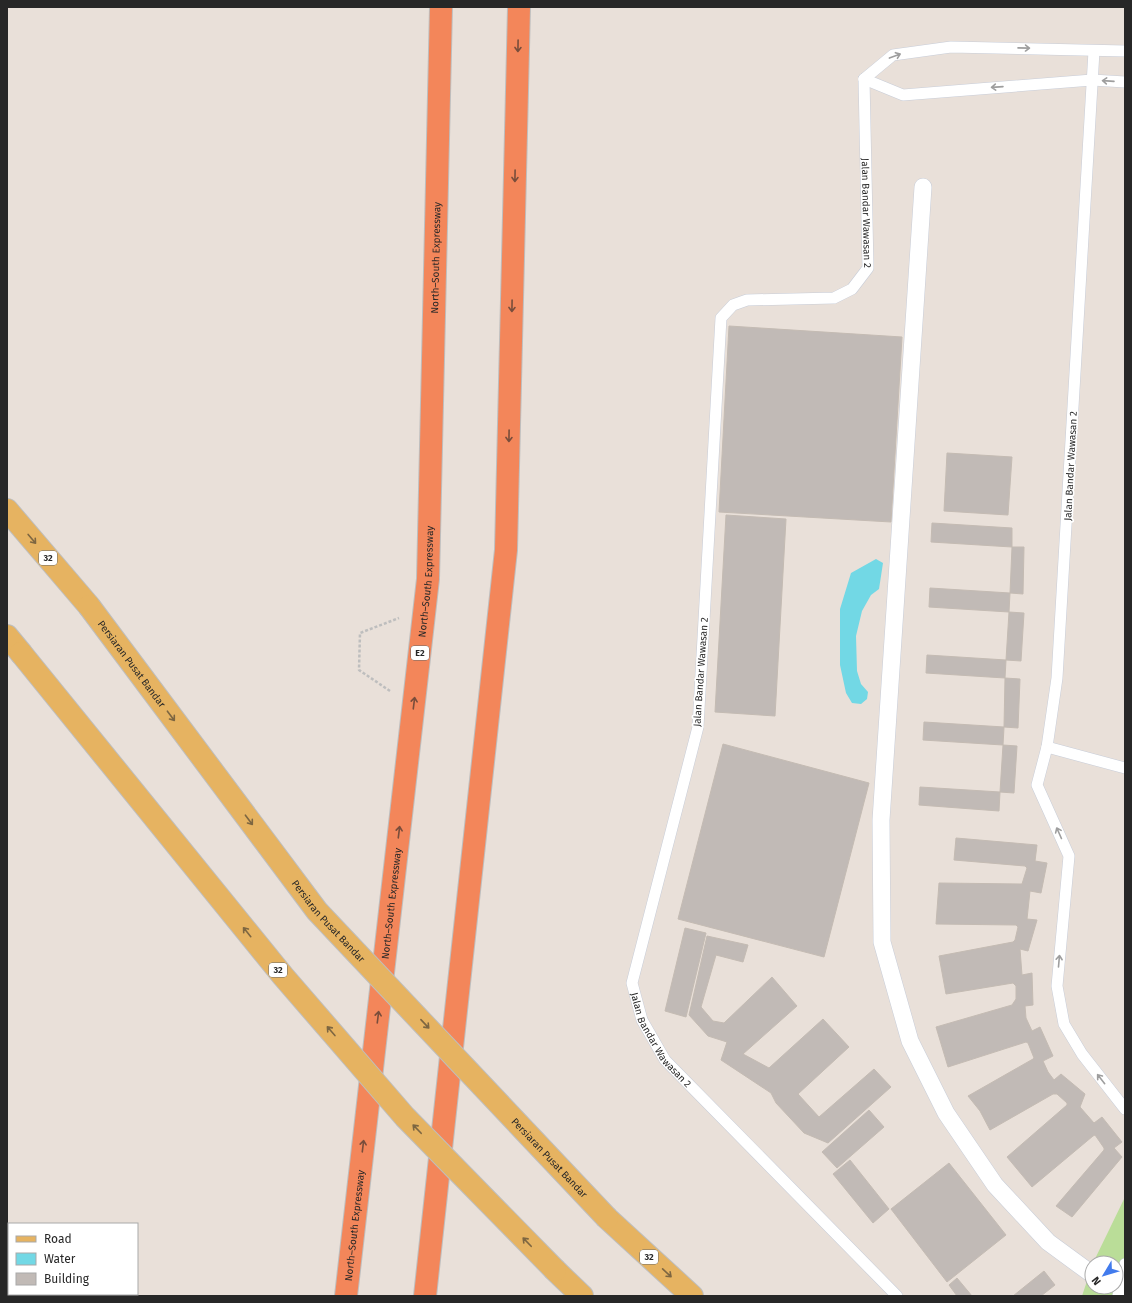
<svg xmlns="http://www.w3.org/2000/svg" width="1132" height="1303" font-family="'Fira Sans',sans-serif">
<rect width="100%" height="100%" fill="#e9e0d9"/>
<path fill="#badd98" d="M1125,1197v99h-43l10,-30v21h24v-24h-23z"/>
<path fill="#72d8e5" d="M876,559l7,4 -4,26 -8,6 -9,16 -6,25 1,35 4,13 7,8 -1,7 -6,5 -9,-1 -6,-10 -6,-28v-56l11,-36z"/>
<g fill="#c1bab6" stroke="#c4bbb3">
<path d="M729,326l173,11 -11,185 -172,-10z"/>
<path d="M947,453l65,4 -4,58 -64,-4z"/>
<path d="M726,515l60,4 -11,197 -60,-4z"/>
<path d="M932,523l80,5v19l-81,-5z"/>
<path d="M1012,547h12l-1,47 -13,-1z"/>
<path d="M930,588l80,5 -1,19 -80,-5z"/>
<path d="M1009,612l15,1 -3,48 -15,-1z"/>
<path d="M927,655l79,5 -1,18 -79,-5z"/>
<path d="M1005,678l15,1 -2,49 -14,-1z"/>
<path d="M924,722l80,5 -1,18 -80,-5z"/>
<path d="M723,744l146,39 -45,174 -146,-38z"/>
<path d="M1003,745l14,1 -3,47 -14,-1z"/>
<path d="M920,787l80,5 -1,19 -80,-6z"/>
<path d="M956,838l81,7 -2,16 12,2 -6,30 -11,-2 -3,28 10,1 -9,31 -8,-2 2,26 10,-2 1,32 -8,1 1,12 6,13 8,-4 13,29 -10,5 5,11 6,8 7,-6 24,20 -5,13 14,16 8,-6 20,25 -8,6 8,9 -50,60 -16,-11 48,-56v-2l-9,-13 -2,1 -61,51 -25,-30 60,-52v-2l-10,-9h-4l-63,36 -10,-19 -12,-15 65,-37 1,-1 -6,-15 -2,-1 -78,25 -12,-40 76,-22 4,-6v-13l-3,-3 -67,11 -7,-38 74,-14 2,-2 3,-13 -2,-2 -80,-1 3,-41 83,1 5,-16 -2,-2 -71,-6z"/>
<path d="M685,928l21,5 -20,84 -21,-6z"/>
<path d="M707,936l41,9 -5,17 -27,-7 -15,52 12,14 11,2 48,-46 25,29 -54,48 26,14 54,-49 26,28 -51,47 21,23 55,-48 17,18 -63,56 -24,-10 -28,-30 -5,-10 -50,-33 6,-18 -19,-6 -19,-21z"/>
<path d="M869,1110l15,17 -47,41 -15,-16z"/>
<path d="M850,1160l39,49 -16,14 -40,-49z"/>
<path d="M949,1163l57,72 -59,47 -56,-73z"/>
<path d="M1044,1271l11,14 -14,11h-28z"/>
<path d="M957,1278l15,18h-15l-8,-11z"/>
</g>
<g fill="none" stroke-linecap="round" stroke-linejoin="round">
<defs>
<g id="service">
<path d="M1094,51l-37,627 -10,69 -10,38 32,71 -12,130 7,38 18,30 43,55"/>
<path id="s1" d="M864,79l4,189 -16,21 -18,9 -87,2 -14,5 -12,13 -23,409 -66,256 10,37 23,40 232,236"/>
<path d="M864,79l29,-24 58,-8 174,4"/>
<path d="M864,79l39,16 189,-15 33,2"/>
<path d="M1047,747l78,21"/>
<path d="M1118,1296l7,-32"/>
</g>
<path id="pedestrian" d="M923,187l-42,633 1,122 28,99 36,72 49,72 53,57 41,30"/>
<g id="primary">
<path d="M7,510l82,96"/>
<path d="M7,636l14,17"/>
<path d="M607,1218l85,78"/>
<path d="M555,1270l27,26"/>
</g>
<g id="motorway">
<path id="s2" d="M346,1296l82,-717 13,-572"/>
<path d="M425,1296l81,-746 13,-543"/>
</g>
</defs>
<use href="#service" stroke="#c8cdd8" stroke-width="12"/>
<use href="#pedestrian" stroke="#c8cdd8" stroke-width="18"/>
<use href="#primary" stroke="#bebebe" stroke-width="24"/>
<use href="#motorway" stroke="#bebebe" stroke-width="24"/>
<path stroke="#bebebe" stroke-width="2.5" stroke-dasharray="3 2" stroke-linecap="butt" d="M390,691l-31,-21 1,-37 39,-15"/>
<use href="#service" stroke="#fff" stroke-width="11"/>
<use href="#pedestrian" stroke="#fff" stroke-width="17"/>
<use href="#primary" stroke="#e6b361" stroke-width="22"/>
<use href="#motorway" stroke="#f3865a" stroke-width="22"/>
<defs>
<g id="primary-bridge">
<path id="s3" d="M89,606l228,305 290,307"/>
<path d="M21,653l262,323 122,141 150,153"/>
</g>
</defs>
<use href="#primary-bridge" stroke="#bebebe" stroke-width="24" stroke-linecap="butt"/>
<use href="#primary-bridge" stroke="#e6b361" stroke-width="22"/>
</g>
<defs><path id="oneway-shaft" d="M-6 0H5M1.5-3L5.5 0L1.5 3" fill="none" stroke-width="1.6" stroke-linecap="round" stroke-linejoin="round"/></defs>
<g stroke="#794d3b">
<use href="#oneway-shaft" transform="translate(518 46) rotate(91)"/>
<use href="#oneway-shaft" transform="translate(515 176) rotate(91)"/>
<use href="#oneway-shaft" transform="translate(512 306) rotate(91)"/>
<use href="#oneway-shaft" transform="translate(509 436) rotate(91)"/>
<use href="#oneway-shaft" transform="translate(414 703) rotate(-83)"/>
<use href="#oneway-shaft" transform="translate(399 832) rotate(-83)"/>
<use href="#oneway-shaft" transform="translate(378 1017) rotate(-83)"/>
<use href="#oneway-shaft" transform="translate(363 1146) rotate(-83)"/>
</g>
<g stroke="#9e9e9e">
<use href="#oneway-shaft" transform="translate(1024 48) rotate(1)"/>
<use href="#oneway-shaft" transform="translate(895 56) rotate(-20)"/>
<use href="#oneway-shaft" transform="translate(1108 81) rotate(-176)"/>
<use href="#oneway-shaft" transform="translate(997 87) rotate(176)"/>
<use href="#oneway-shaft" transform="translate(1059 833) rotate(-114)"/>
<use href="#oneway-shaft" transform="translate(1059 961) rotate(-85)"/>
<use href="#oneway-shaft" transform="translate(1101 1079) rotate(-128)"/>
</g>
<g stroke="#7d6641">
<use href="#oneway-shaft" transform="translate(32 539) rotate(50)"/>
<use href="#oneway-shaft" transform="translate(171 716) rotate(53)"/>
<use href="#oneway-shaft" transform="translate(249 820) rotate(53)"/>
<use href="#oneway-shaft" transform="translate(247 932) rotate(-129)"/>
<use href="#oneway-shaft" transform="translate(425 1024) rotate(47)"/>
<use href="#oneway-shaft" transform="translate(331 1031) rotate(-131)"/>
<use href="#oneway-shaft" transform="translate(417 1129) rotate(-134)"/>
<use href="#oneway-shaft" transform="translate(527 1242) rotate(-134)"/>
<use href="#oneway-shaft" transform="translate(667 1273) rotate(43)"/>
</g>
<g text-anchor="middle" stroke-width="3.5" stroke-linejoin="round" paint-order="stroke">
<g fill="#fff" stroke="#686868" stroke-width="1">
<rect x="39" y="551" width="18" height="14" rx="3"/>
<rect x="411" y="646" width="18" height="14" rx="3"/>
<rect x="269" y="963" width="18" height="14" rx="3"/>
<rect x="640" y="1250" width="18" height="14" rx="3"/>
</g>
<g font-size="9" font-weight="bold" fill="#272727">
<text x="48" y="561">32</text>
<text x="420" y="656">E2</text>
<text x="278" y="973">32</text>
<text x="649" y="1260">32</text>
</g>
<g font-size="10" fill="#272727" stroke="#fff">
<text dy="4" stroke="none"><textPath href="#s1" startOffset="134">Jalan Bandar Wawasan 2</textPath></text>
<text dy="4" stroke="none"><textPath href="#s2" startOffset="1043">North–South Expressway</textPath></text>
<text transform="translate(1070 466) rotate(-87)" y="4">Jalan Bandar Wawasan 2</text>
<text dy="4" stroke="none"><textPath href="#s2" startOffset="719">North–South Expressway</textPath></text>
<text dy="4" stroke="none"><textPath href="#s3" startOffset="72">Persiaran Pusat Bandar</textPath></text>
<text transform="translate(700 672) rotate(-86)" y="4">Jalan Bandar Wawasan 2</text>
<text dy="4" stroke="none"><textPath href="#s2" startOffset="395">North–South Expressway</textPath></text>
<text dy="4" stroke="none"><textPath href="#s3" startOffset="396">Persiaran Pusat Bandar</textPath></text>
<text dy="4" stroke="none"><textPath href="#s1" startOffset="1094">Jalan Bandar Wawasan 2</textPath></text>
<text dy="4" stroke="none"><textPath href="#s3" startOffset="720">Persiaran Pusat Bandar</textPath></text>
<text dy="4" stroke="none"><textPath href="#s2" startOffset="71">North–South Expressway</textPath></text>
</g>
</g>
<rect width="1132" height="1303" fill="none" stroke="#272727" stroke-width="16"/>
<rect x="8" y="1223" width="130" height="72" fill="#ffffff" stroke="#a9a9a9"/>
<rect x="16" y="1236" width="20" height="6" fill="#e6b361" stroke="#a9a9a9"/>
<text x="44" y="1243" font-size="12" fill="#272727">Road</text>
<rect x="16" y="1253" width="20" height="12" fill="#72d8e5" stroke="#a9a9a9"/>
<text x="44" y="1263" font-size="12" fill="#272727">Water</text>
<rect x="16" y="1273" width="20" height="12" fill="#c1bab6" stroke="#a9a9a9"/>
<text x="44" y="1283" font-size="12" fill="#272727">Building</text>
<g transform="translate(1104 1275) rotate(232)"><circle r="19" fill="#ffffff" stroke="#a9a9a9"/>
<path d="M0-3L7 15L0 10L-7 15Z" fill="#427bed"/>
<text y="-6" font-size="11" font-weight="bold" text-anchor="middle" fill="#272727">N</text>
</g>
</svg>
